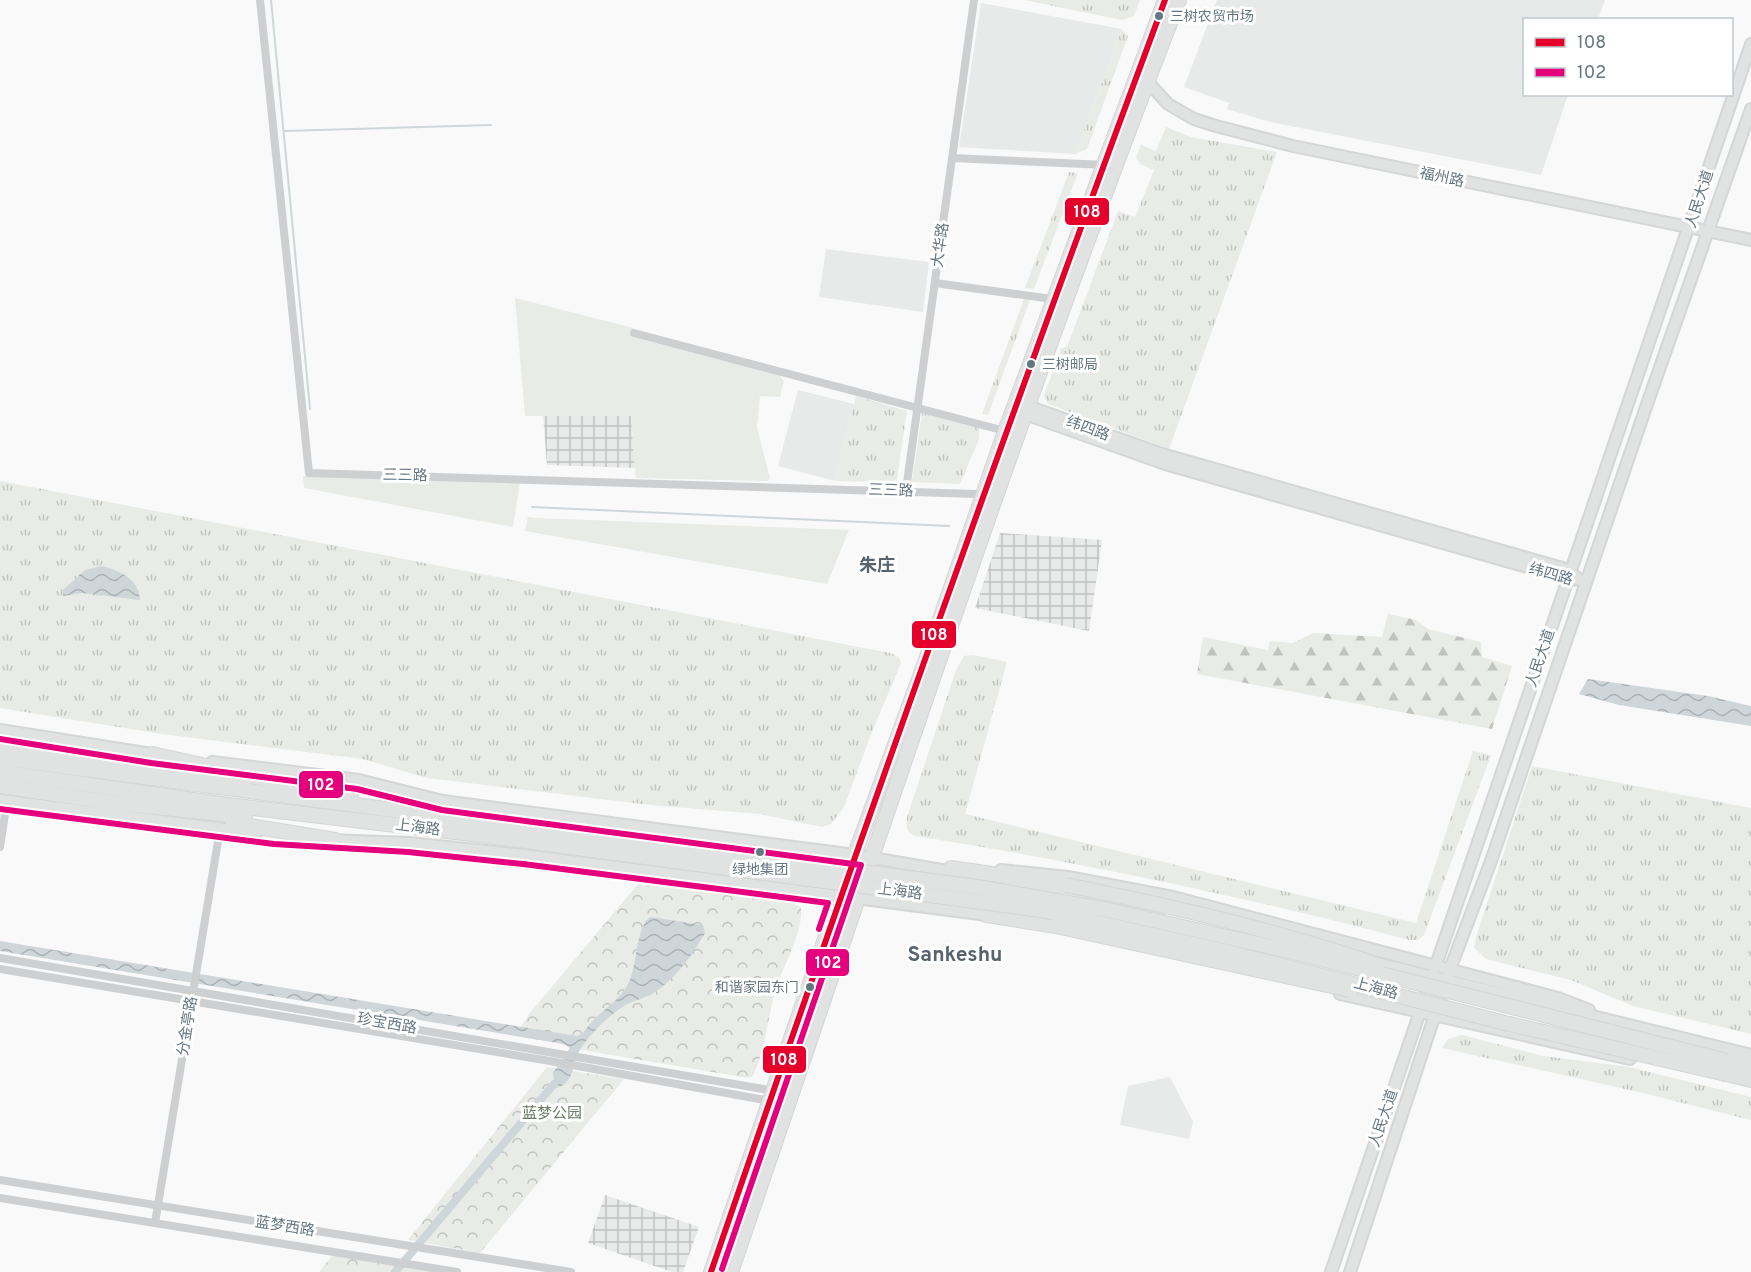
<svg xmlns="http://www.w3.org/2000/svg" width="1751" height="1272" font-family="Overpass,'Noto Sans SC',sans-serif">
<defs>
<pattern id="industrial-grid" width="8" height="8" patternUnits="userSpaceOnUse" patternTransform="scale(1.5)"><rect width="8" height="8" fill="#e8e9e9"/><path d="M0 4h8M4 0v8" fill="none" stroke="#c0c1c2"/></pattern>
<pattern id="grass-tufts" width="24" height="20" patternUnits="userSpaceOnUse" patternTransform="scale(1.5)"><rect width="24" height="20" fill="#e8ebe6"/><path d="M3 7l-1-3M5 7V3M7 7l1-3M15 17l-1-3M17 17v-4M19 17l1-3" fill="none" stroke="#c0c3c0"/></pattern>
<pattern id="forest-firs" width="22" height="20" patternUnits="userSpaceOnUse" patternTransform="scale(1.5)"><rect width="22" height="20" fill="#e8ebe6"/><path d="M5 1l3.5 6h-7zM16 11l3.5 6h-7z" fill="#c0c3c0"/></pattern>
<pattern id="park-crowns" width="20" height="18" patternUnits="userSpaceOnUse" patternTransform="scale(1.5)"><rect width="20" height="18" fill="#e8ebe6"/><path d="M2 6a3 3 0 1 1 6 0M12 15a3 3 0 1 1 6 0" fill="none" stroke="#c0c3c0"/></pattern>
<pattern id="water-waves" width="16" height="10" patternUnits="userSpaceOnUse" patternTransform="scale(1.5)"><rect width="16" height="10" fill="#ced6d9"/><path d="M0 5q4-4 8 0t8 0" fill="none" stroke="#abb2b5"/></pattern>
</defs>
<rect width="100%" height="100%" fill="#f9f9f9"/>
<g fill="#e8e9e9">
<path d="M1217,0h388l-7,19 -74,1v74l44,1 -27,80 -271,-53 -43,-13 2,-6 -45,-16z"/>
<path d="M981,3l141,26 -47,125 -116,-7z"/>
<path d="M826,249l103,13 -6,50 -104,-15z"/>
<path d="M798,390l56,14 -19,77 -57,-15z"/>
<path d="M1170,1077l23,45 -4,17 -69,-14 8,-39z"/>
</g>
<g fill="url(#industrial-grid)">
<path d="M543,416h88l4,52 -88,-3z"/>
<path d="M1000,533l102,7 -13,91 -114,-23z"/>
<path d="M605,1195l94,32 -16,45h-11l-84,-29z"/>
</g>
<g fill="url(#grass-tufts)">
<path d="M1024,0h116l-6,16 -12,4z"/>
<path d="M1122,29l6,7 -41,113 -12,5z"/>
<path d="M1166,127l25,10 86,15 -108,297 -121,-45 -4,-8 17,-48 6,-1 51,-136 17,6 19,-47 -14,-6 -4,-7 5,-12 15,6z"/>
<path d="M1069,172l9,1 -44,116 -9,-1z"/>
<path d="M1024,299l6,1 -42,115 -6,-1z"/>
<path d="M856,396l51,15 -10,68 -4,3 -58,-1z"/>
<path d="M922,413l57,15v11l-19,45 -48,-2z"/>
<path d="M0,481l890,172 9,4 2,6 -29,69 -28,75 -13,17 -9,3 -62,-13 -110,-9 -223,-27 -64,-19 -201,-25 -162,-26z"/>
<path d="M973,655l34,7 -42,152 451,109 57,-172 18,4 -67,180 -6,5h-9c-163,-43 -327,-78 -494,-104 -9,-5 -9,-9 -8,-19l49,-147 8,-14z"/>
<path d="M1532,766l219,42v226l-118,-28 -62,-26 -85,-21 -12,-11 2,-11z"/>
<path d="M1462,1035l81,21 86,11 122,30v23l-108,-27 -201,-45 6,-9z"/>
</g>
<path fill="url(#forest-firs)" d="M1388,614l28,6 12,9 53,13 1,15 30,9 -20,63 -295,-55 6,-37 65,13 2,-9 23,2 20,-10 69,4z"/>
<g fill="url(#park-crowns)">
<path d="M638,884l153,19 10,4c2,28 -18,58 -26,84 -7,28 -10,58 -22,85l-5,2 -178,-30 -6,-4 -49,-8 15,-23z"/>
<path d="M547,1067l77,12 -144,174 -72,-13z"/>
<path d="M335,1252l124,20h-140z"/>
</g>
<g fill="#e8ebe6">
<path d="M515,298l119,30 -2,7 148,40 4,6 -4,16 -20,-1 -3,31 13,51 -3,3 -131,-3 -5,-62h-106z"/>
<path d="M303,476l217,6 -7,45 -209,-39z"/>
<path d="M528,517l8,1 313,12 -22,54 -302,-53z"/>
</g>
<g fill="url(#water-waves)">
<path d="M102,566c18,5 37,13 38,34l-58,-7 -19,3v-6l22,-20z"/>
<path d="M1588,679l120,17 43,10v20l-132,-21 -40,-11z"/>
<path d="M650,917l53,8 2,8c-13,23 -32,49 -55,62 -9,4 -18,6 -26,11 -16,10 -33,27 -43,42 -8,13 -7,38 -26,40l-2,-15 17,-25 -6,-4 -564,-93v-10l577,95 6,-3c12,-19 35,-30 45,-49 10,-18 7,-56 22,-67z"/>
</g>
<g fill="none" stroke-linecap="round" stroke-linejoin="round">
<g stroke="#ced6d9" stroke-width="2">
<path d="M271,0l39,409"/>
<path d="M284,131l207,-6"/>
<path d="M532,507l417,19"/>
</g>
<path stroke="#ced6d9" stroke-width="8" d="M395,1272l159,-188"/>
<defs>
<g id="secondary">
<path d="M1147,81l21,23 26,15 22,7 77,20 458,94"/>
<path d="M1028,406l134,48 404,115 19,15"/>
<path d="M1025,414l140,50 408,116"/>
<path d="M0,730l158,25"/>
<path d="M212,762l147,18 84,21 412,54 104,18"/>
<path d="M0,800l256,33"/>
<path d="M328,840l81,3 115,12 471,61"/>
<path d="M1001,870l67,7 105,20 385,101 31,12"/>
<path d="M1009,883l150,28"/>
<path d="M1373,962l378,93"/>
<path d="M1340,994l290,65"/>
<path d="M1331,1272l420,-1228"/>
<path d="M1350,1272l100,-303 41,-108 155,-454 105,-298"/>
</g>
<g id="highway">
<path d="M0,745l244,38"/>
<path d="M152,754l199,44"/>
<path d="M0,758l491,65"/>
<path d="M0,772l228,33 260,31"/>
<path d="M0,786l115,17 130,13"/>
<path d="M233,823l102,17"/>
<path d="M951,868l115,17"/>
<path d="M987,915l69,11"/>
<path d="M1727,1061l24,5"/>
<path d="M1726,1074l25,6"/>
<path d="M711,1272l129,-377 87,-238 78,-226 160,-431"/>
<path d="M731,1272c146,-425 284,-853 448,-1272"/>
</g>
</defs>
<use href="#secondary" stroke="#d5d6d7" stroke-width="14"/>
<use href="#highway" stroke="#d5d6d6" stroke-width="16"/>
<g stroke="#cecfd0" stroke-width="8">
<path d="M260,0l49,473 667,21"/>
<path d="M952,158l154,7"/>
<path d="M935,283l117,16"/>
<path d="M634,333l371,98"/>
<path d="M906,490l68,-490"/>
<path d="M0,847l7,-46"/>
<path d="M0,958l775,133"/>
<path d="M0,969l550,92 220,40"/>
<path d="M0,1180l571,92"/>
<path d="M0,1198l457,74"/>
<path d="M155,1223l65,-394"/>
</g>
<use href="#secondary" stroke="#e1e2e2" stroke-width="10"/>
<use href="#highway" stroke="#e1e2e2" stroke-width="14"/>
<defs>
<g id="highway-bridge">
<path d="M491,823l486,64 131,23 181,41 438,110"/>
<path d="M488,836l553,74 183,41 281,72 221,51"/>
<path d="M1066,885c105,21 210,45 312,80"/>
<path d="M1056,926l294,64"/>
</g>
</defs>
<use href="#highway-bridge" stroke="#d5d6d6" stroke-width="16" stroke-linecap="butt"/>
<use href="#highway-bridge" stroke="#e1e2e2" stroke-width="14"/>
<defs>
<path id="bus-1" d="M711,1272c146,-426 297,-850 454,-1272"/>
<g id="bus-2">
<path d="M0,739l151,24 206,26 85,21 419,55 -139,404"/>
<path d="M0,809l274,35 134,8 115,12 305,39 -9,26"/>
</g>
</defs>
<use href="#bus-1" stroke="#fff" stroke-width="10"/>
<use href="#bus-2" stroke="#fff" stroke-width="10"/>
<use href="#bus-1" stroke="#e4002b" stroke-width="6"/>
<use href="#bus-2" stroke="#e5007d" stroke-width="6"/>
</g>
<g fill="#657683" stroke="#fff" stroke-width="2">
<circle cx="1159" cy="16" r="5"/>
<circle cx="1031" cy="364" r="5"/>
<circle cx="760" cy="852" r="5"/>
<circle cx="810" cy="987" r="5"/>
</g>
<g text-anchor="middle" stroke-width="6" stroke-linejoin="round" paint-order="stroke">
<g font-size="14" fill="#657683" stroke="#fff" text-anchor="start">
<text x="1170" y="21">三树农贸市场</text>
<text x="1042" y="369">三树邮局</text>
<text x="760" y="874" text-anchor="middle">绿地集团</text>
<text x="799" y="992" text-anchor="end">和谐家园东门</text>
</g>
<g font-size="15" fill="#657683" stroke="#fff">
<text transform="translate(1442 177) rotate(12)" y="5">福州路</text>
<text transform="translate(1699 199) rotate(-72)" y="5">人民大道</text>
<text transform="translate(940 245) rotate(-82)" y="5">大华路</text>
<text transform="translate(1088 428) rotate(20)" y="5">纬四路</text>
<text transform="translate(405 475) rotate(1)" y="5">三三路</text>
<text transform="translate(891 490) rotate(2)" y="5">三三路</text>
<text transform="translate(1551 574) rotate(16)" y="5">纬四路</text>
<text transform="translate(1540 658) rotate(-71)" y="5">人民大道</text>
<text transform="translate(418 827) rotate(7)" y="5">上海路</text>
<text transform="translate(900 891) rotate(7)" y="5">上海路</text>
<text transform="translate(1376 988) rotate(15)" y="5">上海路</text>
<text transform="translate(387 1023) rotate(10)" y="5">珍宝西路</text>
<text transform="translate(187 1026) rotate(-81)" y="5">分金亭路</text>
<text transform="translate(1383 1118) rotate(-71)" y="5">人民大道</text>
<text transform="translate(285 1226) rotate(9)" y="5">蓝梦西路</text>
</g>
<g font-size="15" fill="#687a64" stroke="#fff">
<text x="552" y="1118">蓝梦公园</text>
</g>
<g font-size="18" font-weight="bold" fill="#57646e" stroke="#fff">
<text x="877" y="571">朱庄</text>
</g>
<g font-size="21" font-weight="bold" fill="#57646e" stroke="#fff">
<text x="955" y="961">Sankeshu</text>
</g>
</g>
<g stroke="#fff" stroke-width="2">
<rect x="1064" y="197" width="46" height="29" rx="6" fill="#e4002b"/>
<rect x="911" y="620" width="46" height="29" rx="6" fill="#e4002b"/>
<rect x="298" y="770" width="46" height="29" rx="6" fill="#e5007d"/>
<rect x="805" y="948" width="45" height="29" rx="6" fill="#e5007d"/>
<rect x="762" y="1045" width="45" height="29" rx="6" fill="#e4002b"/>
</g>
<g font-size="16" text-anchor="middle" font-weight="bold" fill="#fff">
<text x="1087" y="217">108</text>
<text x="934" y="640">108</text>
<text x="321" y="790">102</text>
<text x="828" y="968">102</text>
<text x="784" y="1065">108</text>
</g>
<rect x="1523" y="18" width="210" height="78" fill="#ffffff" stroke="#c1c8cd" stroke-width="1.5"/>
<rect x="1535" y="38" width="30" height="9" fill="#e4002b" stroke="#c1c8cd" stroke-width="1.5"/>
<text x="1577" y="48" font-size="18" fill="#657683">108</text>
<rect x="1535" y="68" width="30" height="9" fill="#e5007d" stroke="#c1c8cd" stroke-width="1.5"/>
<text x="1577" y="78" font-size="18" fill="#657683">102</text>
</svg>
